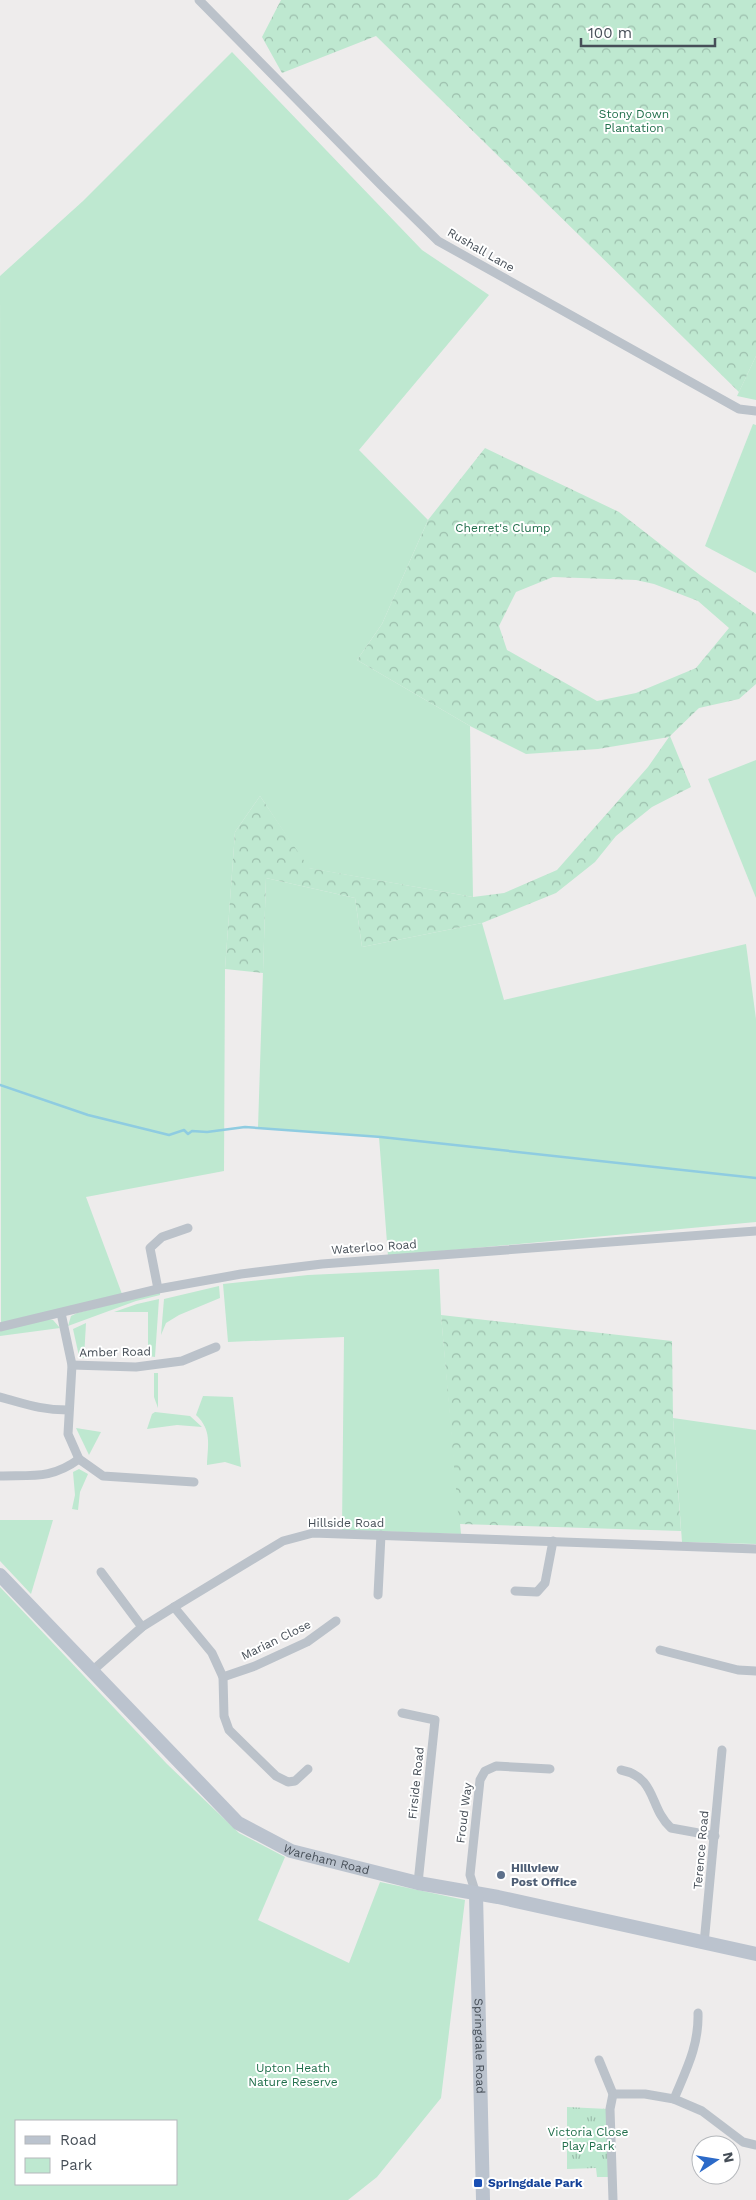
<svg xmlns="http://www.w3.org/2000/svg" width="756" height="2200" font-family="'Work Sans',sans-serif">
<defs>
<pattern id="forest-crowns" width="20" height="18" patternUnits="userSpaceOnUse" patternTransform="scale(1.25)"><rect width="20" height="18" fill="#bee8d0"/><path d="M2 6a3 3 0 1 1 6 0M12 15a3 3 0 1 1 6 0" fill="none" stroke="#9cbeac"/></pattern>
<pattern id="park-tufts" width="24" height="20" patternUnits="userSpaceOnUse" patternTransform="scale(1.25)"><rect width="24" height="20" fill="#bee8d0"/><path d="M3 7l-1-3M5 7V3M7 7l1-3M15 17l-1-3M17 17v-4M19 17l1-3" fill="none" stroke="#9cbeac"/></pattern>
</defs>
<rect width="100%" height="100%" fill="#eeecec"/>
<g fill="#bee8d0" fill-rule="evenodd">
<path d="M232,52l190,198 67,45 -130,155 69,70 -46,104 -25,36 113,66 3,171 -165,-29 -48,-72 -25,36 -10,137 -1,202 -138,26 36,97 -121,29 -1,-1047 83,-75z"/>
<path d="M756,356v44l-19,-4z"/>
<path d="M753,424l3,1v148l-51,-27z"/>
<path d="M756,760v138l-48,-119z"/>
<path d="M266,878l89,20 7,49 120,-24 22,77 242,-56 10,75v203l-368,34 -9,-119 -121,-9z"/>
<path d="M439,1269l2,46 20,219 -119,-4 2,-193 -116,5 -5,-58 85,-9z"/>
<path d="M219,1286l1,12 -41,17 -13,8 -5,12 3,-36z"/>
<path d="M160,1292v3l-24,6 -68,25 3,-10 6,-3z"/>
<path d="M159,1299l-4,58 -7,-1v-44h-34l23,-8z"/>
<path d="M48,1319l5,1 7,8 -60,8v-5z"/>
<path d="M86,1323l-2,35 -5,-2 -6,-27z"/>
<path d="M154,1373h4v35l-4,-11z"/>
<path d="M203,1396l30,1 8,70 -16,-5 -18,3c1,-21 5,-35 -11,-50z"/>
<path d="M155,1412l35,4 12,11 -25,-2 -30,4 5,-15z"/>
<path d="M673,1418l83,12v114l-74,-2z"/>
<path d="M76,1428l25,4 -12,23z"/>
<path d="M79,1469l9,5 -8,18 -2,18 -6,-1 3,-14 -2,-23z"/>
<path d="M0,1520h53l-22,74 -31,-33z"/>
<path d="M0,1587l167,177 72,69 46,24 -27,63 91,43 31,-81 85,18 -24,198 -64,79 -29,23h-348zM16,2121h160v63h-160z"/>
</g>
<g fill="url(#forest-crowns)" fill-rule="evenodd">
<path d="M281,0h475v356l-17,36 -363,-356 -94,37 -20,-36z"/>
<path d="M485,448l134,64 81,63 56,39v70l-17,15 -40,9 -29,28 21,51 -39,20 -36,29 -21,26 -39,31 -74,30 -120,24 -7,-49 -89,-20 -3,95 -38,-4 10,-137 25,-36 49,72 164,29 31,-4 53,-23 91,-103 21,-30 -71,12 -72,5 -56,-28 -113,-66 25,-36 46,-104zM553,577l83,3 18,4 44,17 31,27 -33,40 -60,25 -39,8 -90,-51 -8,-24 17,-34z"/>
<path d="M441,1315l231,26 1,77 8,113 -222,-7z"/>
</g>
<path fill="url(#park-tufts)" d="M567,2107l41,2 2,68h-13l-1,-9 -29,1z"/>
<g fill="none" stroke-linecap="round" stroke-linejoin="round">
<path stroke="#8fcce1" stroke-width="2.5" d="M0,1085l88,30 81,20 15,-5 4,4 4,-3 15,1 38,-5 136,10 375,41"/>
<g stroke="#bbc2ca" stroke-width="9">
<path d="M199,0l182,185 57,56 301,168 17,2"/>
<path d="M158,1289l-8,-41 12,-11 26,-9"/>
<path d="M61,1313l11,52 -4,69 11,25 24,17 91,6"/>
<path d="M0,1327l158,-38 83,-15 81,-10 434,-33"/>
<path d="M72,1365l64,2 46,-6 34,-14"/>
<path d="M0,1397c26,7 40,13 68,13"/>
<path d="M0,1476c33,-1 52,3 79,-17"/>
<path d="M101,1572l41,55"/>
<path d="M515,1591l22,1 8,-9 8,-42"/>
<path d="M378,1595l3,-60"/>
<path d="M174,1607l38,46 11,24 1,39 5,14 47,46 12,6 7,-1 13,-12"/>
<path d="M660,1650l78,20 18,1"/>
<path d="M92,1671l50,-44 32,-20 109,-66 30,-8 443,16"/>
<path d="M223,1677l32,-11 52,-24 29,-21"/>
<path d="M402,1713l33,7 -17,163"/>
<path d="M621,1770c36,7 28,38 50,58l44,8"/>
<path d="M476,1894l-6,-19 10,-95 5,-9 11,-5 54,3"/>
<path d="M704,1944l18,-194"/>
<path d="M698,2013c1,33 -12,57 -24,86l28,12 41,31 13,3"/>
<path d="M599,2060l14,34 -3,15 3,91"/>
<path d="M613,2094h32l29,5"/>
</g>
<g stroke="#bbc3ce" stroke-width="14">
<path id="s1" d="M0,1575l238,248 53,28 127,32 80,14 258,57"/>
<path id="s2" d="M476,1894l7,306"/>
</g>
</g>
<circle fill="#5c6f8a" stroke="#fff" stroke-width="2" cx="501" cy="1875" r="5"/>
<rect fill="#1a4fb4" stroke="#fff" stroke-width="2" x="473" y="2178" width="10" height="10" rx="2.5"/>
<g text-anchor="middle" stroke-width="4" stroke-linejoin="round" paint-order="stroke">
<g font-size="12" fill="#206f4b" stroke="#fff">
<text x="634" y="118">Stony Down<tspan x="634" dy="14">Plantation</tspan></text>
<text x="503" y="532">Cherret's Clump</text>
<text x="293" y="2072">Upton Heath<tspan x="293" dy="14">Nature Reserve</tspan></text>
<text x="588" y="2136">Victoria Close<tspan x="588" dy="14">Play Park</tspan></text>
</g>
<g font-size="12" fill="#464e57" stroke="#fff">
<text transform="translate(481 250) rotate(30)" y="4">Rushall Lane</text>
<text transform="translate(374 1247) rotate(-4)" y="4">Waterloo Road</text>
<text transform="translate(115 1352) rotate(-1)" y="4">Amber Road</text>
<text x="346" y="1527">Hillside Road</text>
<text transform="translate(276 1640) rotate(-26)" y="4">Marian Close</text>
<text transform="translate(416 1783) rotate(-84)" y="4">Firside Road</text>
<text transform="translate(464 1813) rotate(-83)" y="4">Froud Way</text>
<text transform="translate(701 1850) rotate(-85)" y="4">Terence Road</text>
<text dy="4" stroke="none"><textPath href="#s1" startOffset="440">Wareham Road</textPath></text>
<text dy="4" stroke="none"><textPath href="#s2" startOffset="152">Springdale Road</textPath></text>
</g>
<g font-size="12" font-weight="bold" fill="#4e5e75" stroke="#fff" text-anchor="start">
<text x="511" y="1872">Hillview<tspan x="511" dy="14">Post Office</tspan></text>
</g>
<g font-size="12" font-weight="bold" fill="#164399" stroke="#fff" text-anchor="start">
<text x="488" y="2187">Springdale Park</text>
</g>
</g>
<rect x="15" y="2120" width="162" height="65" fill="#ffffff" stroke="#b5b8bc"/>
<rect x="25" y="2136" width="25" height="8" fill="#bbc3ce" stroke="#b5b8bc"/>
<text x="60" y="2145" font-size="15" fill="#464e57">Road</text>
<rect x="25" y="2158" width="25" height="15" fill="#bee8d0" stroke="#b5b8bc"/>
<text x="60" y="2170" font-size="15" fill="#464e57">Park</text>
<g transform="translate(716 2160) rotate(78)"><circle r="24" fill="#ffffff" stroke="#b5b8bc"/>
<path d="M0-4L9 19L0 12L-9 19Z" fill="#2c6ac8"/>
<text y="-8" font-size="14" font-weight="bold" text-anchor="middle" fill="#464e57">N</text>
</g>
<path d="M581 38v8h134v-8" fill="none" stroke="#464e57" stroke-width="2.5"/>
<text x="588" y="38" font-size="15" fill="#464e57" stroke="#ffffff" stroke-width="4" paint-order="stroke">100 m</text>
</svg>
